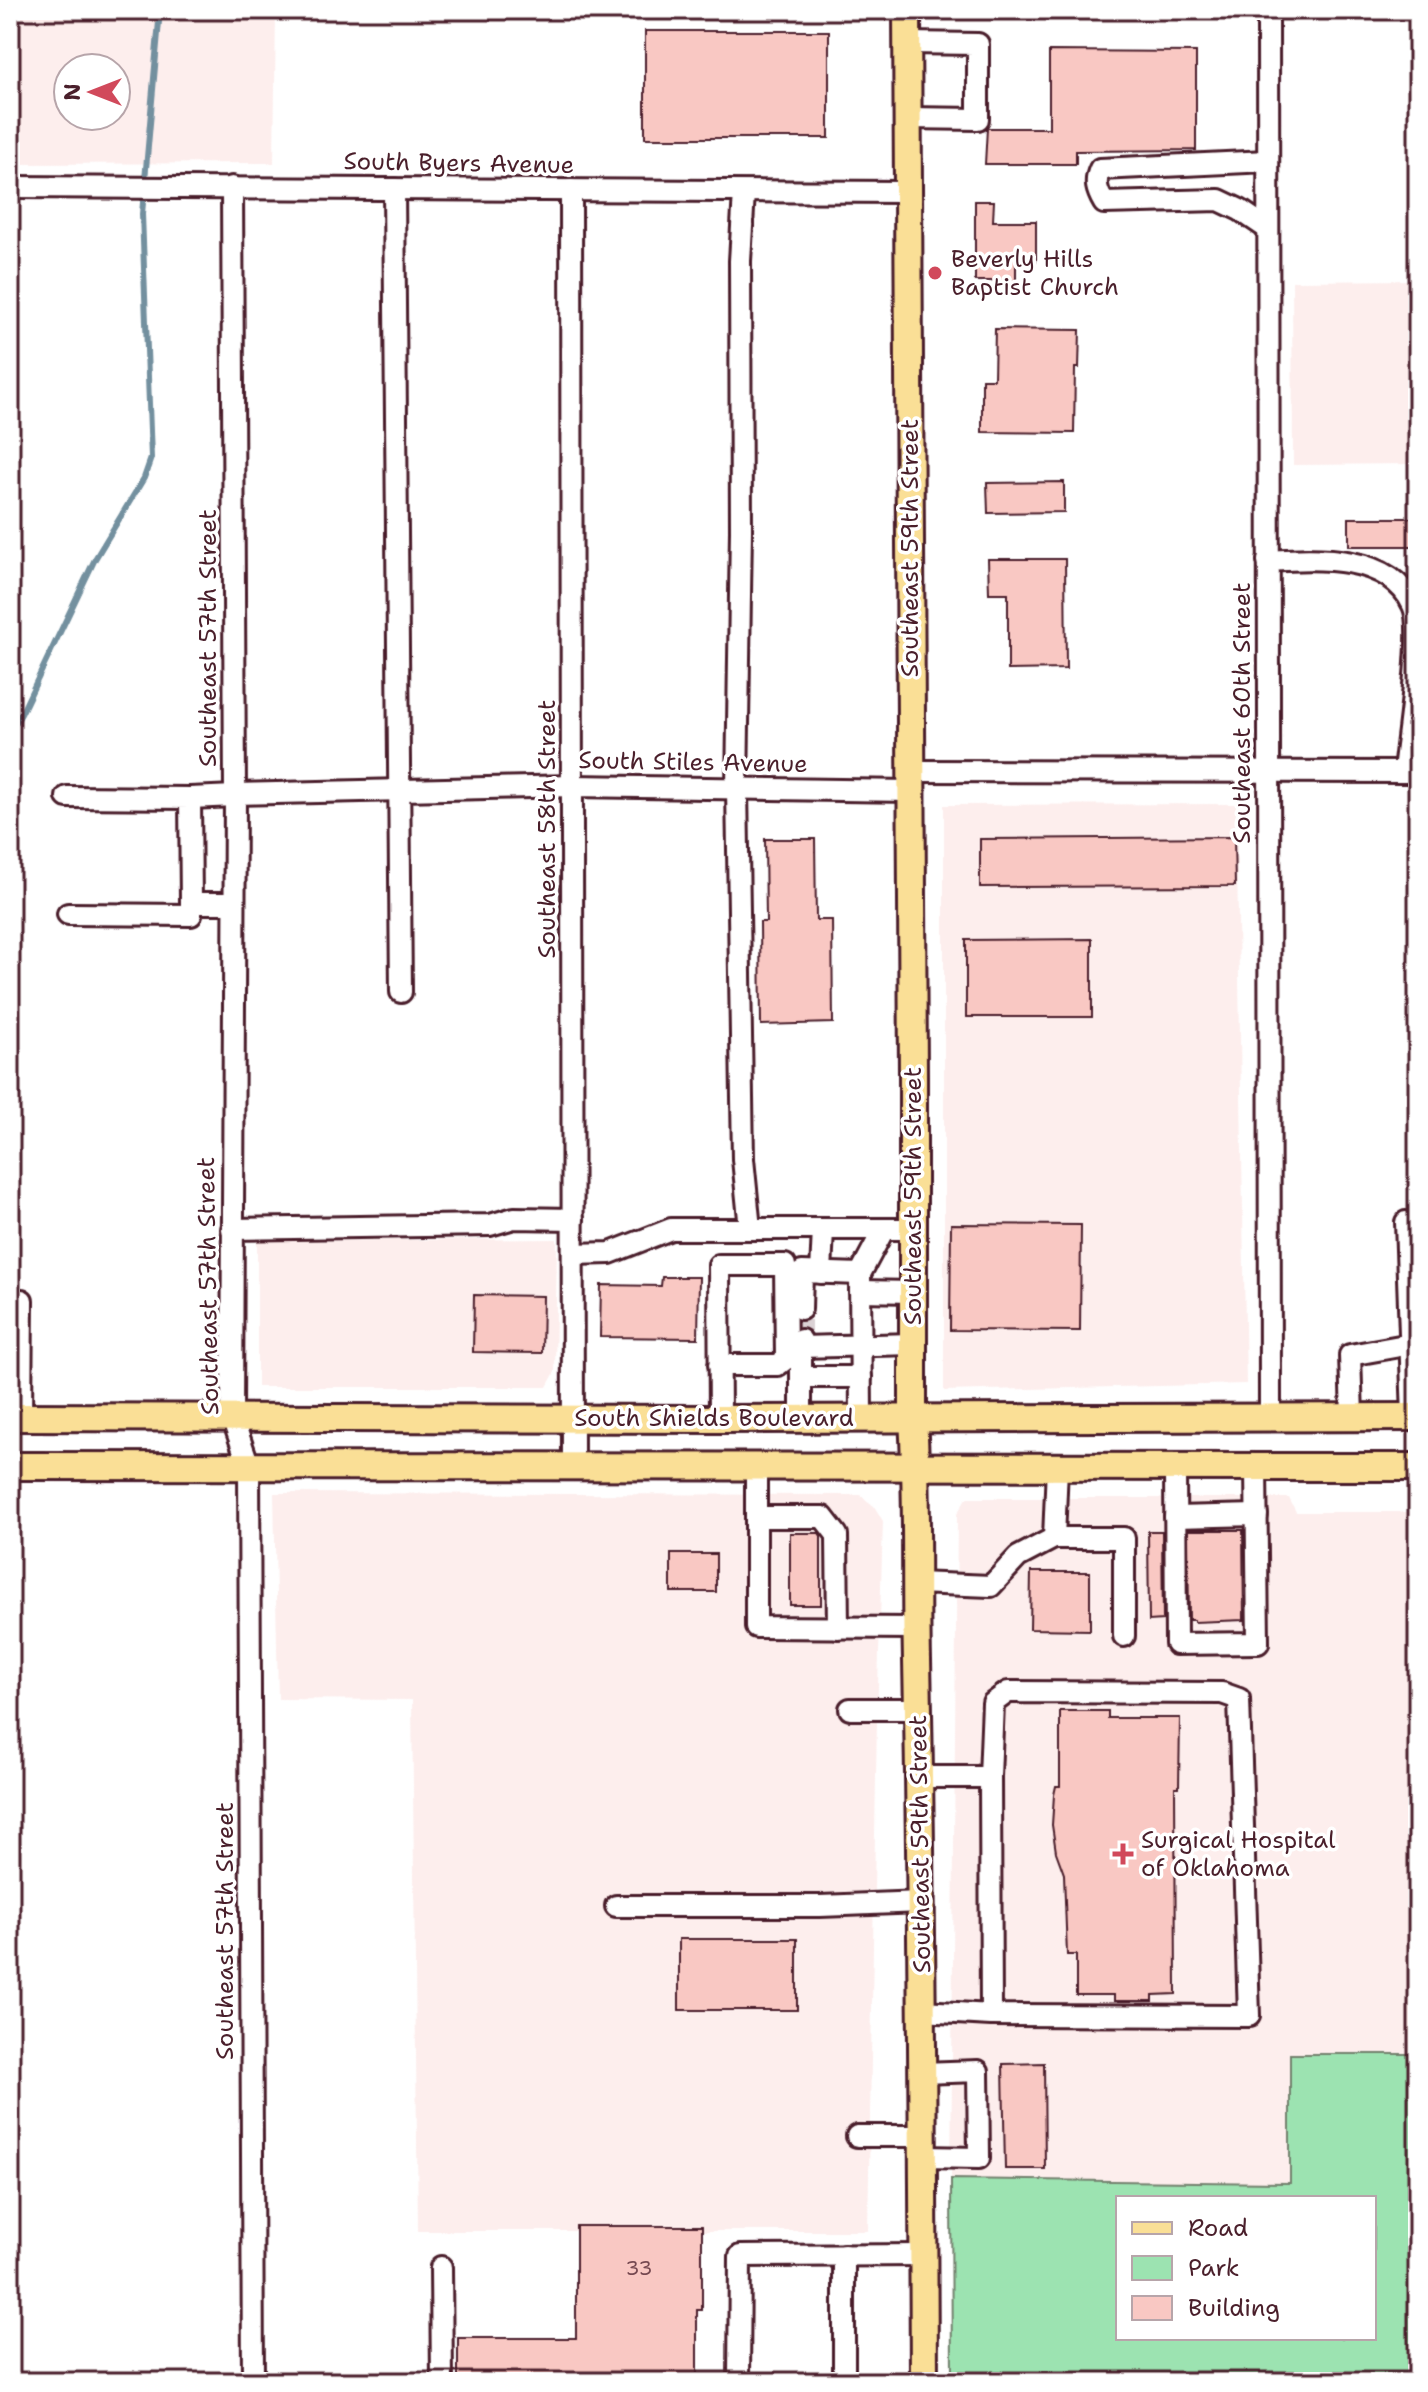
<svg xmlns="http://www.w3.org/2000/svg" width="1428" height="2392" font-family="'Shantell Sans',sans-serif">
<rect width="100%" height="100%" fill="#fff"/>
<filter id="ink" filterUnits="userSpaceOnUse"><feTurbulence type="fractalNoise" baseFrequency=".0125" numOctaves="2"/><feDisplacementMap in="SourceGraphic" scale="16" xChannelSelector="R" yChannelSelector="G"/><feConvolveMatrix kernelMatrix="1 2 1 2 8 2 1 2 1" color-interpolation-filters="sRGB"/></filter>
<g filter="url(#ink)">
<g fill="#fdeeed" fill-rule="evenodd">
<path d="M10,10h266l-2,153 -264,1zM116,68v48h-48v-48z"/>
<path d="M1418,280v184l-125,1 -1,-184z"/>
<path d="M1236,804l10,580 -302,7v-586z"/>
<path d="M557,1239l-2,133 -8,15h-290v-146z"/>
<path d="M274,1493l586,2 14,11 9,15 -6,199 -9,511h-450l-6,-531 -134,-1z"/>
<path d="M966,1498h323l7,14h122v542l-128,1v128l-339,-4 6,-665z"/>
</g>
<path fill="#9ce3b1" stroke="#73816e" stroke-width="2" fill-rule="evenodd" d="M1290,2054h128v328h-466l-1,-203 339,4zM1118,2198h256v140h-256z"/>
<g fill="none" stroke-linecap="round" stroke-linejoin="round">
<path stroke="#73909f" stroke-width="6" d="M10,732l11,-18 74,-155 49,-81 7,-20 -9,-244 18,-204"/>
</g>
<g fill="#f9c8c3" stroke="#4a1f2b" stroke-width="2">
<rect x="645" y="31" width="184" height="107"/>
<path d="M1049,51l147,1v98l-120,1v13h-91l2,-36h62z"/>
<path d="M975,201h19l-1,20h43v41h-20v19h-41z"/>
<path d="M995,329l85,1 -1,38h-4l-1,65 -92,-1v-53h12z"/>
<path d="M1064,482v30l-76,1 -1,-30z"/>
<rect x="1349" y="518" width="69" height="28"/>
<path d="M988,559h77l1,110 -58,1v-77h-19z"/>
<path d="M1234,837l1,49 -255,1v-48z"/>
<path d="M765,839h50l1,81h16l1,103 -72,2 -1,-103h6z"/>
<path d="M1092,939v78h-126v-77z"/>
<path d="M951,1224l130,1 -1,106 -130,-1z"/>
<path d="M662,1277h37l-1,61 -98,-1 1,-52 60,1z"/>
<path d="M474,1295l69,1 -1,57 -69,-1z"/>
<path d="M1188,1530h55l1,90 -50,2v-2h-5z"/>
<path d="M1148,1531h14l1,89 -14,1z"/>
<path d="M790,1533h29l2,3v69h-31z"/>
<rect x="671" y="1554" width="45" height="38"/>
<path d="M1031,1572h59v58l-60,-1z"/>
<path d="M1060,1711h48v7h72l-1,69h-4l1,207 -23,1v6h-39v-6h-38v-40h-9l-3,-81 -8,-22 -4,-27 2,-30 2,-9h4z"/>
<rect x="679" y="1939" width="118" height="71"/>
<path d="M1044,2063l1,106h-40l-2,-105z"/>
<path d="M576,2226h126v84h-5v72h-239v-44h118z"/>
</g>
<g fill="none" stroke-linecap="round" stroke-linejoin="round">
<path stroke="#dbd2d5" stroke-width="20" stroke-dasharray="20 10" stroke-linecap="butt" d="M801,1340v-31"/>
<defs>
<g id="minor">
<path d="M1268,10l2,1407"/>
<path d="M907,43l71,1v75l-71,-1"/>
<path d="M1268,161l-168,8c-6,13 -3,22 4,34l115,-3 21,10 28,19"/>
<path d="M10,187l897,5"/>
<path d="M232,187l3,607 -3,623 17,49 4,916"/>
<path d="M394,189l7,803"/>
<path d="M571,190l2,1277"/>
<path d="M744,192l-4,69 1,269 -4,258 6,371 7,70"/>
<path d="M1268,561c48,-3 121,-8 145,44 12,24 -6,134 -9,167"/>
<path d="M911,771l507,1"/>
<path d="M235,794l338,-8 338,5"/>
<path d="M67,797l123,1 1,105v12l-123,-1"/>
<path d="M190,798l45,-2"/>
<path d="M191,903h43"/>
<path d="M1406,1222l7,195"/>
<path d="M232,1229l258,-4 24,-7 59,1"/>
<path d="M573,1254l37,-1 61,-24h242"/>
<path d="M821,1273l2,-44"/>
<path d="M860,1291l53,1"/>
<path d="M10,1300h12l-1,117"/>
<path d="M801,1309l1,-37 58,2"/>
<path d="M801,1340v78"/>
<path d="M801,1347l112,-3"/>
<path d="M719,1365h59l8,-6 -1,-94h-66l1,154"/>
<path d="M802,1377h59"/>
<path d="M1352,1417l-2,-62 61,-11"/>
<path d="M861,1418l-1,-144 24,-45"/>
<path d="M756,1467v160l160,1"/>
<path d="M1175,1467l1,177 82,-1 -2,-176"/>
<path d="M756,1517h67l14,18 1,93"/>
<path d="M1175,1517l82,-2"/>
<path d="M1054,1538h70v98"/>
<path d="M916,1583l75,3 27,-29 36,-19 3,-71"/>
<path d="M850,1709h68"/>
<path d="M920,1777h70"/>
<path d="M616,1906h204l101,-4"/>
<path d="M922,2011l69,4 258,1 -10,-317 -17,-6 -214,-1 -15,11 -3,74 1,238"/>
<path d="M922,2073l56,-2 1,87 -56,-1"/>
<path d="M857,2136h66"/>
<path d="M441,2267l1,115"/>
<path d="M739,2382l1,-126 183,-1"/>
<path d="M844,2382v-127"/>
</g>
<g id="major">
<path d="M907,10l6,1065v343c5,80 2,161 4,242 5,241 6,481 7,722"/>
<path d="M10,1417l710,2 698,-2"/>
<path d="M10,1466l1408,1"/>
</g>
</defs>
<use href="#minor" stroke="#4a1f2b" stroke-width="26"/>
<use href="#major" stroke="#4a1f2b" stroke-width="32"/>
<use href="#minor" stroke="#fff" stroke-width="20"/>
<use href="#major" stroke="#fadf96" stroke-width="26"/>
</g>
</g>
<g fill="#d1495b" stroke="#fff" stroke-width="3">
<circle cx="935" cy="273" r="8"/>
<path d="M1119 1842h8v8h8v8h-8v8h-8v-8h-8v-8h8z"/>
</g>
<g text-anchor="middle" stroke-width="7" stroke-linejoin="round" paint-order="stroke">
<g font-size="20" fill="#764951">
<text x="639" y="2275">33</text>
</g>
<g font-size="24" fill="#4a1f2b" stroke="#fff">
<text transform="translate(459 163) rotate(1)" y="8">South Byers Avenue</text>
<text transform="translate(910 548) rotate(-90)" y="8">Southeast 59th Street</text>
<text transform="translate(208 638) rotate(-90)" y="8">Southeast 57th Street</text>
<text transform="translate(1242 713) rotate(-90)" y="8">Southeast 60th Street</text>
<text transform="translate(693 762) rotate(1)" y="8">South Stiles Avenue</text>
<text transform="translate(547 829) rotate(-90)" y="8">Southeast 58th Street</text>
<text transform="translate(913 1196) rotate(-90)" y="8">Southeast 59th Street</text>
<text transform="translate(208 1286) rotate(-91)" y="8">Southeast 57th Street</text>
<text x="714" y="1426">South Shields Boulevard</text>
<text transform="translate(920 1844) rotate(-91)" y="8">Southeast 59th Street</text>
<text transform="translate(225 1931) rotate(-90)" y="8">Southeast 57th Street</text>
</g>
<g font-size="24" fill="#4a1f2b" stroke="#fff" text-anchor="start">
<text x="951" y="267">Beverly Hills<tspan x="951" dy="28">Baptist Church</tspan></text>
<text x="1141" y="1848">Surgical Hospital<tspan x="1141" dy="28">of Oklahoma</tspan></text>
</g>
</g>
<rect width="1428" height="2392" fill="none" stroke="#fff" stroke-width="40"/>
<rect x="20" y="20" width="1388" height="2352" fill="none" stroke="#4a1f2b" stroke-width="3" filter="url(#ink)"/>
<rect x="1116" y="2196" width="260" height="144" fill="#ffffff" stroke="#b7a5aa" stroke-width="2"/>
<rect x="1132" y="2222" width="40" height="12" fill="#fadf96" stroke="#b7a5aa" stroke-width="2"/>
<text x="1188" y="2236" font-size="24" fill="#4a1f2b">Road</text>
<rect x="1132" y="2256" width="40" height="24" fill="#9ce3b1" stroke="#b7a5aa" stroke-width="2"/>
<text x="1188" y="2276" font-size="24" fill="#4a1f2b">Park</text>
<rect x="1132" y="2296" width="40" height="24" fill="#f9c8c3" stroke="#b7a5aa" stroke-width="2"/>
<text x="1188" y="2316" font-size="24" fill="#4a1f2b">Building</text>
<g transform="translate(92 92) rotate(270)"><circle r="38" fill="#ffffff" stroke="#b7a5aa" stroke-width="2"/>
<path d="M0-6L14 30L0 20L-14 30Z" fill="#d1495b"/>
<text y="-12" font-size="22" font-weight="bold" text-anchor="middle" fill="#4a1f2b">N</text>
</g>
</svg>
